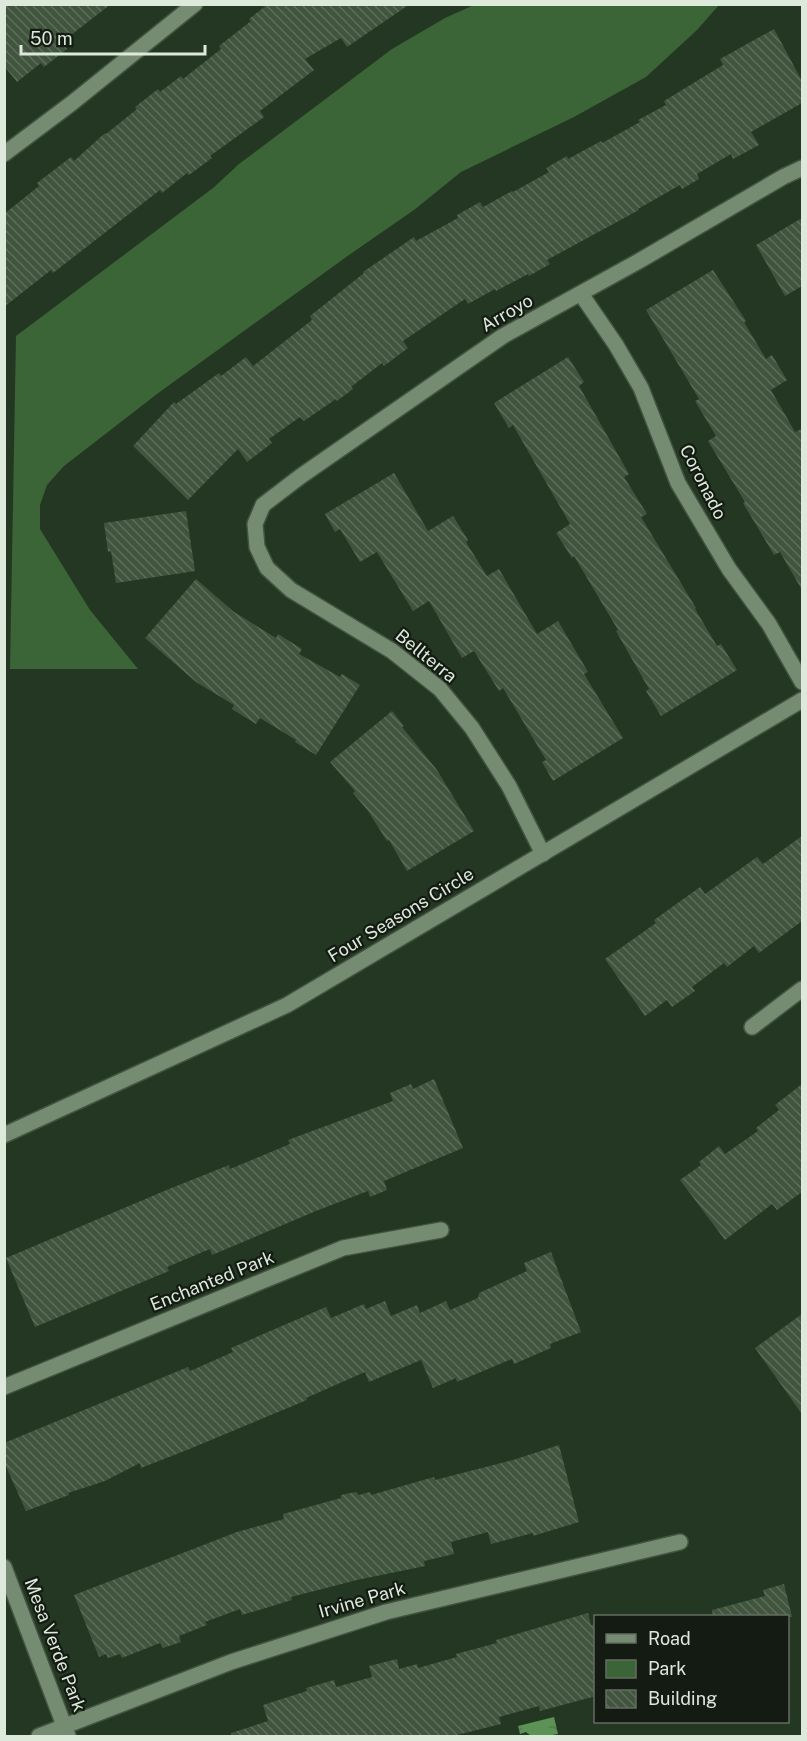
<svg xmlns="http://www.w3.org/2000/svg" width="807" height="1741" font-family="'Public Sans',sans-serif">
<defs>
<pattern id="water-ripples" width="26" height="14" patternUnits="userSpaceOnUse" patternTransform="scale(1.5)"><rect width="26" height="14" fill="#5d9256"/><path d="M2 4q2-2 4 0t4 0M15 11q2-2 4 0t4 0" fill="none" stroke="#54774f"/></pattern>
<pattern id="building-back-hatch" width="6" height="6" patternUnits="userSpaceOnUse" patternTransform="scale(1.5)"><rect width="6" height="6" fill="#41553e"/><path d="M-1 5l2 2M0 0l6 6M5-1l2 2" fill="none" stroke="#5c6d59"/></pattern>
</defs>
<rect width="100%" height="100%" fill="#243722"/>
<path fill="#3b6536" d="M476,4l243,1 -22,25 -51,47 -72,40 -113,55 -47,38 -65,45 -192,139 -93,72 -17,19 -7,20v24l50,81 48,59h-128l6,-333 197,-148 26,-24 153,-115 53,-31z"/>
<path fill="url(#water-ripples)" d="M554,1717l4,17 -12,2h-15l-5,-4 -6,2 -2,-8z"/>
<g fill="url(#building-back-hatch)">
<path d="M4,4h107l-49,38 5,7 -23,18 -3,-4 -24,19 -13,-16z"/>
<path d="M268,4h142l-63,43 -6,-9 -36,21 9,11 -54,41 4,6 -54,39 2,2 -23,17 -2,-2 -25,20 -2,-3 -107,83 -2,-3 -47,37v-93l35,-28 -2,-3 34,-26 3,4 31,-28 1,1 31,-25 -2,-2 23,-18 2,3 21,-16 2,3 38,-30 -2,-3 32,-25 -2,-2z"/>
<path d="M774,29l28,52v22l-51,29 8,13 -26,14 -2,-5 -34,20 2,5 -17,10 -2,-4 -42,24 1,1 -92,50 3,4 -21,12 -1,-2 -32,17 -1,-2 -27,15 -3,-5 -62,42 5,7 -24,18 -2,-3 -31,24 2,2 -16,12 -1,-2 -32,22 -4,-4 -31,22 3,4 -25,19 -9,-13 -50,51 -55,-54 41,-44 2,2 43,-31 2,3 25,-19 7,9 59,-46 -2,-4 54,-43 -1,-1 51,-35 2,4 42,-23 -1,-3 23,-13 3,5 29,-16 1,1 36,-20 -3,-4 21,-12 1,3 33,-18 1,2 38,-21 -2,-2 28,-15 -2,-4 59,-36 -3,-6z"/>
<path d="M802,218v68l-17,10 -29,-51z"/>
<path d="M713,270l33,51 -2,1 22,37 6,-4 15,25 -16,10 24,42 7,-3v161l-22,-38 -6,3 -31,-52 2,-1 -37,-61 8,-5 -21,-35 4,-2 -53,-89z"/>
<path d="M568,357l16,25 -5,4 50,88 -5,3 23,37 -6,3 55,91 -1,1 22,37 4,-2 16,26 -76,46 -15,-25 3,-2 -33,-58 2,-1 -44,-74 -2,2 -16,-25 14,-9 -57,-99 -4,3 -15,-25z"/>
<path d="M394,473l34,58 25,-15 15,24 -2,2 21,34 12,-7 38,65 21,-13 30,51 -4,2 39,64 -70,43 -11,-19 4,-2 -43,-72 -4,3 -25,-40 -12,7 -33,-57 -16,10 -36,-59 -17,10 -20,-33 -5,3 -10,-18z"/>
<path d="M186,511l9,60 -79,12 -5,-32 -3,1 -4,-29z"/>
<path d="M196,579l38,33 42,26 2,-4 24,15 -3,5 41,23 2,-3 18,11 -44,70 -21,-13 1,-2 -36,-22 -4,6 -24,-15 2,-4 -38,-23 -51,-44z"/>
<path d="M392,711l12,15 -2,1 35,43 37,61 -67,40 -18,-31 -2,1 -19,-30 -15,-18 2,-2 -25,-29z"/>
<path d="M802,836v85l-43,32 -5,-7 -27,21 -3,-4 -32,24 3,4 -23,16 -5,-7 -22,16 -40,-57 51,-36 -2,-3 46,-33 5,7 52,-37 6,7z"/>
<path d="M434,1079l29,69 -79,33 3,9 -17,7 -2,-6 -52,20 -104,44 -2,-6 -43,18 2,4 -134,56 -29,-69 163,-69 60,-24 1,4 60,-25 -2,-4 105,-39 -3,-8 21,-9 2,5z"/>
<path d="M802,1084v108l-25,18 -5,-6 -47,36 -45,-60 21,-15 -2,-3 20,-16 6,8 33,-23 -2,-3 23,-18 -4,-5z"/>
<path d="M551,1252l30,80 -31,12 1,4 -37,16 -2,-5 -55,23 -1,-4 -23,10 -12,-28 -52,22 -4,-10 -59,26 1,2 -120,50 -46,18 -1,-5 -35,18 -37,12 1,2 -43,16 -22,-49v-19l184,-76 2,4 43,-19 -2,-4 95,-41 5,11 33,-14 2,5 19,-8 6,15 26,-11 3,8 26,-12 4,9 28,-12 1,-5 48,-22 -3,-8z"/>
<path d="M802,1314v100l-47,-66z"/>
<path d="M559,1445l20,77 -46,14v-3l-42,11 -3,-12 -37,10 3,12 -30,7 1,5 -68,14 -66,17 1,3 -50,15 -2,-6 -35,13 2,3 -28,11 2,6 -18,6 -3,-5 -38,15 -2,-4 -12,4 -2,-4 -7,3 -25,-62 163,-63 47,-13 -1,-5 58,-16v-3l15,-3 3,3 11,-3 1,3 63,-18 1,3 78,-20z"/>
<path d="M784,1584l8,33h-79l-1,-7 53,-14 -2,-6z"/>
<path d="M588,1613l3,12 5,-1v72l-56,15 -1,-5 -40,11 2,7 -52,13h-217l-1,-4 37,-12 -5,-16 44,-14 -1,-3 28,-8 2,7 36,-10 -3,-11 28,-7 2,10 18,-5 1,4 39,-11 -1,-3 41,-11 -1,-3z"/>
</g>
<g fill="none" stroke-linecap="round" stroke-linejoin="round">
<defs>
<g id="minor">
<path d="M4,154l68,-51 123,-99"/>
<path d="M581,294l35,51 25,43 37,95 51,86 40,55 33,58"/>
<path d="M543,854l-34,-68 -37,-58 -32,-39 -48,-38 -101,-61 -24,-22 -10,-21 -2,-23 8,-19 38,-29 202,-140 136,-75 144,-84 19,-9"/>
<path d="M752,1027l50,-38"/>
<path d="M4,1135l283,-130 515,-305"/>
<path d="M4,1387l339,-139 98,-18"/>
<path d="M4,1567l64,169"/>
<path d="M39,1736l192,-74 155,-50 294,-70"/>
</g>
</defs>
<use href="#minor" stroke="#425340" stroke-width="18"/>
<use href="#minor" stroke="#758b72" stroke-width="15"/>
</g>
<g text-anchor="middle" stroke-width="4.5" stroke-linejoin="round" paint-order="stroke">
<g font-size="18" fill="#dde9db" stroke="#131b12">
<text transform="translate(507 313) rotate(-30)" y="6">Arroyo</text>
<text transform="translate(703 482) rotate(63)" y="6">Coronado</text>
<text transform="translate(426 656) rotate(39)" y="6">Bellterra</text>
<text transform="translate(401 915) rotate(-31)" y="6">Four Seasons Circle</text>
<text transform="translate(212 1281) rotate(-22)" y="6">Enchanted Park</text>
<text transform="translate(362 1600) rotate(-16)" y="6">Irvine Park</text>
<text transform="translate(55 1645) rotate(69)" y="6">Mesa Verde Park</text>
</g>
</g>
<rect width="807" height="1741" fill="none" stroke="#dde9db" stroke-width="12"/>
<rect x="594" y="1615" width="195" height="108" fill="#131b12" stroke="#646d62" stroke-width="1.5"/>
<rect x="606" y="1634" width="30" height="9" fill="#758b72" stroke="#646d62" stroke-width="1.5"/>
<text x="648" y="1645" font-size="18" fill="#dde9db">Road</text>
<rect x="606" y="1660" width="30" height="18" fill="#3b6536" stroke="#646d62" stroke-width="1.5"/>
<text x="648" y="1675" font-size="18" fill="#dde9db">Park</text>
<rect x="606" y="1690" width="30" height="18" fill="url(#building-back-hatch)" stroke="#646d62" stroke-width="1.5"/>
<text x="648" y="1705" font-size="18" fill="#dde9db">Building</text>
<path d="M21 45v9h184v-9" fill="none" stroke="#dde9db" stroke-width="3"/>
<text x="30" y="45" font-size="18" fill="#dde9db" stroke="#131b12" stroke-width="4.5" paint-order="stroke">50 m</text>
</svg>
